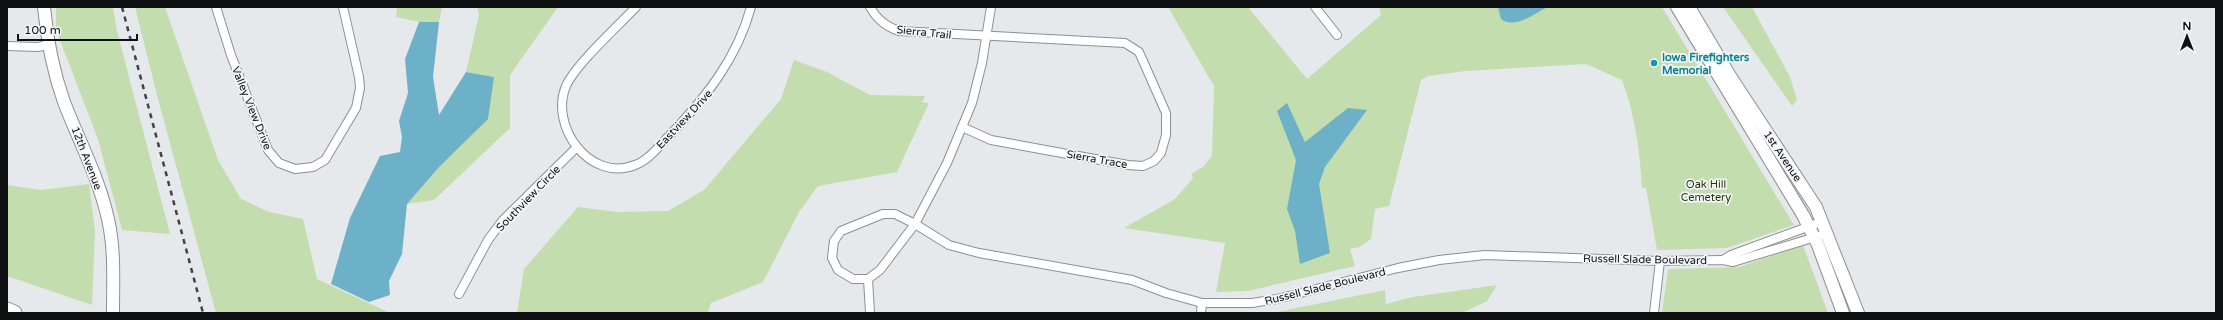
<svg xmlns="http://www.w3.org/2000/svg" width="2223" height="320" font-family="'Varela Round',sans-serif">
<rect width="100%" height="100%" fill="#e5e9ec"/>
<g fill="#c4ddae">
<path d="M56,7h57l4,24 53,203 -48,-4 -24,-91 -42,-109z"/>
<path d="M135,7h30l53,153 23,39 28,13 34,7 14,60 73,34h-174l-58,-214z"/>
<path d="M397,7h45l-3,15h-20l-23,-5z"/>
<path d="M477,7h81l-48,68v53l-76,72 -27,4 33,-38 54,-89 -28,-5 13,-57z"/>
<path d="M1168,7h80l59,72 74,-64 -2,-8h283l132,218 -67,23 -70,2 -11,-62h-4c-2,-36 -7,-74 -20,-108l-36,-16 -120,7 -38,5 -7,4 -32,126 -14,3 -4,30 -11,8 -10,2 5,17 -107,25 -32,1 9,-49 -101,-15 51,-29 18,-21 -2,-4 12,-7 9,-11 2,-70z"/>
<path d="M1723,7h29l38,70 7,23 -5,6z"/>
<path d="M794,60l33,12 43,23 55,1 -3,6 7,1 -32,69 -79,14 -19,26 -36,70 -52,21 -3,10h-191l7,-44 54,-62 39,5 51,-1 36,-21 77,-91z"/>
<path d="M89,184l6,47 -3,74 -85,-29v-91l34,5z"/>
<path d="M1803,245l25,68h-166l6,-44 71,-2z"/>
<path d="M1497,285l-10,16 -25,12h-190l113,-23 1,14 27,-7z"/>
</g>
<g fill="#6db1c8">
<path d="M1498,7h50c-14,6 -32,23 -47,12z"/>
<path d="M419,22h20l-6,55 6,38 27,-43 28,5 -6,42 -48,47 -33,38 -5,50 -13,27 1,14 -21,7 -38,-18 19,-66 30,-62 20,-4 2,-15 -3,-16 9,-28 -3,-34z"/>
<path d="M1287,103l18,39 43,-34 19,2 -42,57 -6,17 11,69 -30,11 -5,-33 -8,-22 9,-49 -19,-49z"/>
</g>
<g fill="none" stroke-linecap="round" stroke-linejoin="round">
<defs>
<g id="minor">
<path d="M216,7l15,48 37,95 11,13 16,6 18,-2 12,-7 31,-52 4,-20 -1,-11 -16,-70"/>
<path d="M636,7c-18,19 -60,57 -70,79 -17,40 24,97 69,79 14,-5 24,-19 34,-29 37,-39 68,-77 82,-129"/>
<path d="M870,7c7,12 15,19 29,24l226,12 14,9 27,61v22l-5,18 -7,8 -11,5 -15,-1 -137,-25 -29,-13"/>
<path d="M991,7l-9,56 -10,40 -25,60 -32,61 -35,46 -12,9h-15l-15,-9 -6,-12 2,-17 7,-10 42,-17h12l20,10 34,21 30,8 153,27 34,13 36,10h50l25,-4 121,-31 41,-8 46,-5 175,6 63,-1 10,2 86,-26"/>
<path d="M1315,7l22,28"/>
<path d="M7,46l31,1 10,-2"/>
<path d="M1723,260l8,-5 90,-33"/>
<path d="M868,279l2,34"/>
<path d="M459,294l29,-54 15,-20 74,-73"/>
<path d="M1201,313l1,-10"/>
<path d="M1654,313l6,-52"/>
</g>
<g id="secondary">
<path d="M44,7c3,33 9,64 20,95 15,39 35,76 44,117 7,30 5,63 5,94"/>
<path d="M1677,7l126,208 15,30 25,68"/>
<path d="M1689,7l41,69 86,131 42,106"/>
</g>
<path id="motorway" d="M7,310l7,3"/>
</defs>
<use href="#minor" stroke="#8c8f92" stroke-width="10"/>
<use href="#secondary" stroke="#8c8f92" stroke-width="14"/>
<use href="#motorway" stroke="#8c8f92" stroke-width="17"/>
<use href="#minor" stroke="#fff" stroke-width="8"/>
<use href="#secondary" stroke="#fff" stroke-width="12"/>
<use href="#motorway" stroke="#fff" stroke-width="15"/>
<path stroke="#414344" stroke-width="2.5" stroke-dasharray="5 5" stroke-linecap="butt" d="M122,7l81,306"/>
</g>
<circle fill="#0f9aa8" stroke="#f3f6f9" stroke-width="1.5" cx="1654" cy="63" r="4"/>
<g text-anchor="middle" stroke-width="3.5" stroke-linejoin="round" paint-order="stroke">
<g font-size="11" fill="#0f1011" stroke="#f3f6f9">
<text transform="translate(924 32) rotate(6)" y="4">Sierra Trail</text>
<text transform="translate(252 108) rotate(68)" y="4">Valley View Drive</text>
<text transform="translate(684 119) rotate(-47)" y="4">Eastview Drive</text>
<text transform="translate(1783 156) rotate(56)" y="4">1st Avenue</text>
<text transform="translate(87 158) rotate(69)" y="4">12th Avenue</text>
<text transform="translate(1097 159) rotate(10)" y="4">Sierra Trace</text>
<text transform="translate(528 198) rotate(-46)" y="4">Southview Circle</text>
<text transform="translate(1645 259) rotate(1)" y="4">Russell Slade Boulevard</text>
<text transform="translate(1325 286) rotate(-14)" y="4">Russell Slade Boulevard</text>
</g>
<g font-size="11" font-weight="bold" fill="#0d838f" stroke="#f3f6f9" text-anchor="start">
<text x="1662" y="61">Iowa Firefighters<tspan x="1662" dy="13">Memorial</tspan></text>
</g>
<g font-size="11" fill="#1f3600" stroke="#f3f6f9">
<text x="1706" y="188">Oak Hill<tspan x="1706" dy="13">Cemetery</tspan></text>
</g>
</g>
<rect width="2223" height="320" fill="none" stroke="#0f1011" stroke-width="16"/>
<g transform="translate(2187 36)" stroke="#f3f6f9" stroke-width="3" paint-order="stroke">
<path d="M0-3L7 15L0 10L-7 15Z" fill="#0f1011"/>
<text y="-6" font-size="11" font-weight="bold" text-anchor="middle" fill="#0f1011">N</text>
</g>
<path d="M18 34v6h119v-6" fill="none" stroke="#0f1011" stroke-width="2"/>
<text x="24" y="34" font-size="12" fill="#0f1011" stroke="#f3f6f9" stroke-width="3" paint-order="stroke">100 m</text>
</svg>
